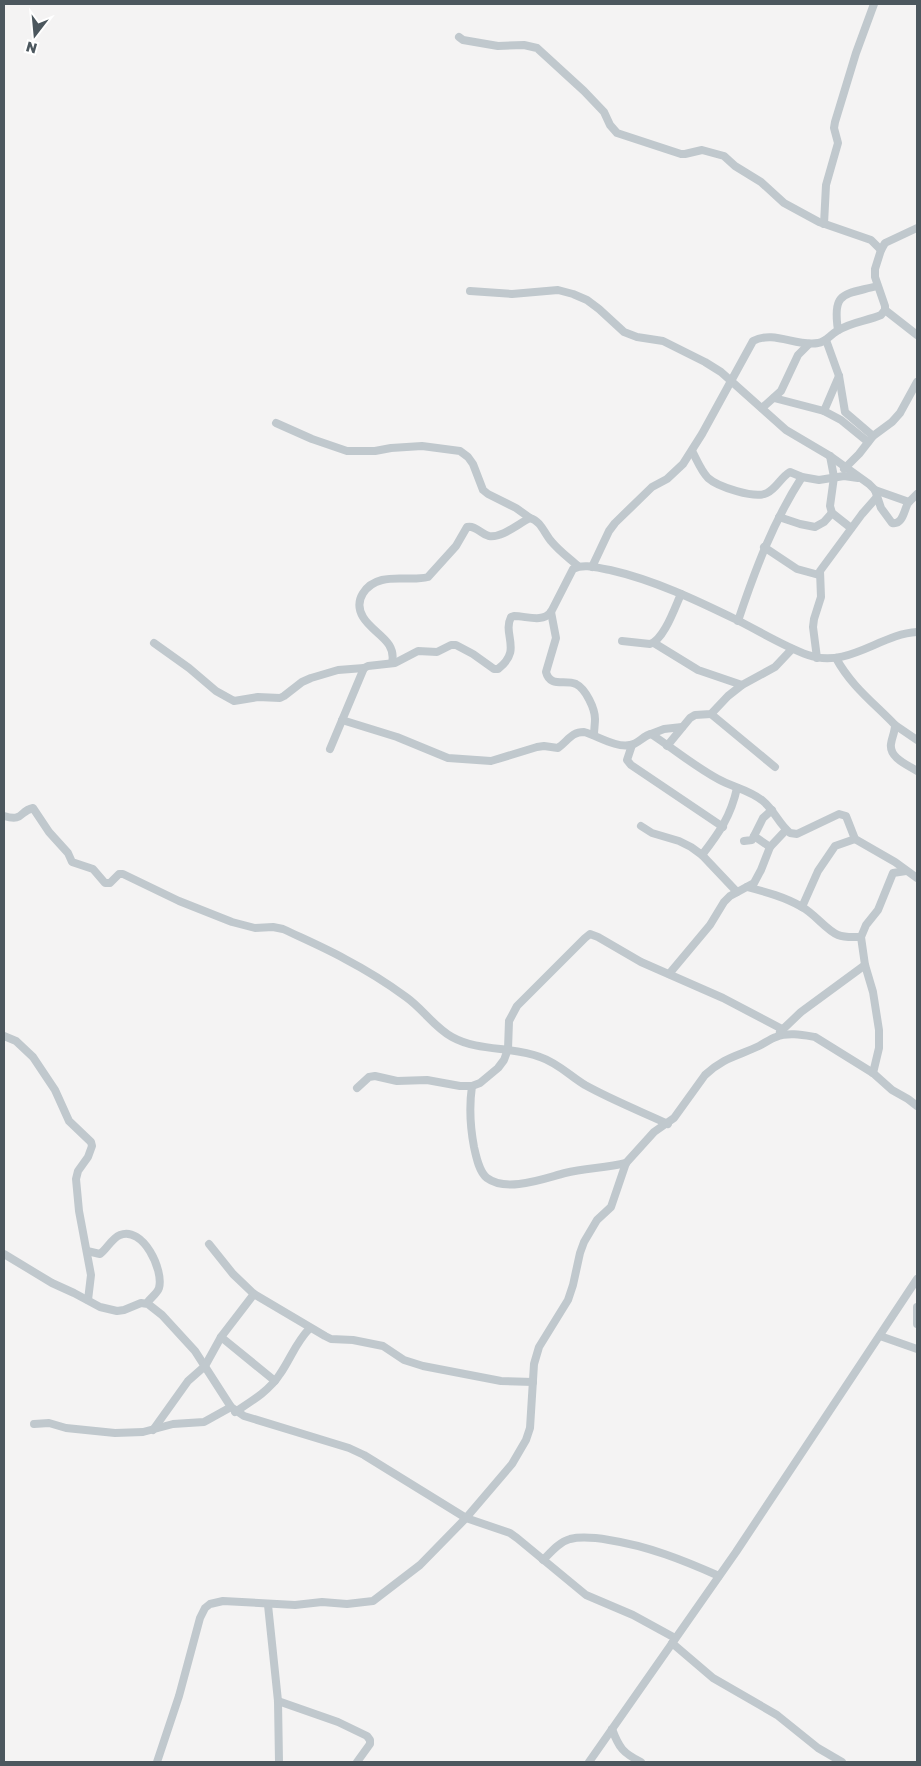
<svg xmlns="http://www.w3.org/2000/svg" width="921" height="1766" font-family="'Golos Text',sans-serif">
<rect width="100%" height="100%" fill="#f4f3f3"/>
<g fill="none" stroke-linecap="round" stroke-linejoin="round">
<g stroke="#c0c8cd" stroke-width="8">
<path d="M459,37l4,3 35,6 26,-1 13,3 47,43 20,21 6,13 7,8 64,21h4l17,-4 22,6 11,10 26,16 23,21 35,19 52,18 10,10"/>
<path d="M824,224l2,-39 12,-42 -4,-15 1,-6 21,-69 18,-49"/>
<path d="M470,291l42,3 46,-4 15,4 14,6 12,9 25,23 13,5 26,4 42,21 16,10 65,58 44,26 39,28 6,6 6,18 11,15c11,2 12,-13 16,-20 3,-3 6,-6 9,-9"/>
<path d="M885,310l32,25"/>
<path d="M838,330c-6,-39 6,-35 39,-44"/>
<path d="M826,340l13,36 6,36 28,24"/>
<path d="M774,398l50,13 17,9 27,22"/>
<path d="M762,408l19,-17 17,-36 11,-11"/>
<path d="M824,411l15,-35"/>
<path d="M276,423l36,16 35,12h28l16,-3 31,-2 38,5 8,6 5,7 10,26 5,4 28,14 14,10"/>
<path d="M692,451c5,9 9,20 16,27 10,9 47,21 59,15 10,-5 14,-16 23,-21l12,5 17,3 25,-4 14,2"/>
<path d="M830,456l4,21 -4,29 2,7 19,15"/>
<path d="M844,469l15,-15 14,-18 19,-14 8,-9 17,-31"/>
<path d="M875,490l34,12"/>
<path d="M779,517l21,7 15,3 9,-5 8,-9"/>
<path d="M764,547l33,22 22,6"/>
<path d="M592,567l17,-36 6,-8 37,-36 15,-8 16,-15 19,-30 51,-93c21,-11 43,6 65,2 8,-1 12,-8 19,-12 13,-9 30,-10 44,-16l4,-5v-4l-10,-29v-8l6,-19 4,-7 32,-15"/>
<path d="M551,612l5,26 -10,34c4,16 19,7 30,12 10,5 19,25 19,35 0,5 -1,11 -1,16"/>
<path d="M738,621c17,-51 35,-99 64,-144"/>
<path d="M622,641l28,3c14,-4 25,-37 31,-50"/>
<path d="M154,643l35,25 27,23 18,10 24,-4 22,1 4,-2 18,-14 9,-4 27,-8 26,-2"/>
<path d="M654,643l44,27 44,15"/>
<path d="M817,658l-4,-31 1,-8 7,-22 -1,-26 42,-57 15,-17"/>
<path d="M836,658c15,28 38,45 59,67 0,7 -3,12 -4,19 -2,14 17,21 26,27"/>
<path d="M392,663c5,-23 -19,-29 -29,-46 -10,-17 3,-33 19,-37 16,-4 31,1 46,-3l28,-31 11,-19c9,-2 13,7 22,9 13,2 29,-12 41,-18 11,3 14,15 21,23 8,10 18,17 27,25"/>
<path d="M711,714l64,53"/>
<path d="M342,720l55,17 51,21 43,3 46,-14 7,-1 14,2c10,-7 13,-16 26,-16 14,4 32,16 46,13 8,-1 13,-9 21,-11 23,15 43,32 67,45 14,8 32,11 45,22 11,9 16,23 27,32l7,1 42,-20 7,2 9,23 40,23 22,16"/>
<path d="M895,725l22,15"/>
<path d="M651,734l13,-5 18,-2"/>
<path d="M632,745l-5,15 4,5 92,62"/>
<path d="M667,746l23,-28 5,-3 16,-1 17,-18 14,-11 33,-18 17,-18"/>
<path d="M330,749l34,-81 4,-2 27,-3 23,-12 19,1 14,-7h5l17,9 21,15h4c25,-19 4,-34 13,-52l3,-1c13,0 28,7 37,-4l22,-43c11,-6 25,-1 37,1 44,10 86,30 127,50 24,12 46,26 71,35 40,14 72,-21 109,-23"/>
<path d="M4,816c20,6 15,-5 29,-8l16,24 19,21 4,9 21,7 12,14h5l9,-9h4l56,27 53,21 23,6 18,-1 10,2c21,10 42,19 62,30 21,11 42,24 61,38 17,12 28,30 46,40 27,15 60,9 88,20 18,6 30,19 45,28 27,15 55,26 83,39"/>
<path d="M641,826l11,7 27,8 12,6 11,8 35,37"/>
<path d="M754,836l16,11"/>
<path d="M744,841l8,-1 11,-22 9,-8"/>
<path d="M702,855c17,-22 29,-39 35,-67"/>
<path d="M747,887c19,5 38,10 55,20 13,7 24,23 36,28 7,3 16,2 23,2"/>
<path d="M802,907l16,-36 17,-25 20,-7"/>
<path d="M669,974l41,-49 14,-23 6,-6 24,-13 7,-13 9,-23 16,-17"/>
<path d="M780,1032l21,-20 64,-47"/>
<path d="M4,1036l12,5 17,16 22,33 14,31 22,21 1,4 -4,11 -10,14 -2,8 3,32 12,64 -3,25"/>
<path d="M873,1073l6,-25v-18l-6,-38 -8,-27 -4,-28 5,-12 12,-15 15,-37 13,-2"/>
<path d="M472,1086c-3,21 -2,40 2,61 2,9 5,25 13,31 20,15 58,0 78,-5 20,-5 41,-5 61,-10"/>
<path d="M357,1088l12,-11 6,-1 22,5 30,-1 33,6h12l8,-3 18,-15 6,-8 4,-11 1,-28 8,-15 68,-68 5,-4 8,3 43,25 82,36 59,31"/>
<path d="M209,1244l24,30 21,20 71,42 6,3 22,1 30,6 21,14 19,6 78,15 32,1"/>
<path d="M87,1251l13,3c7,-5 12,-16 20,-19 23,-9 44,35 39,53 -2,6 -9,10 -12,15"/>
<path d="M4,1254l48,29 22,10 26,14 17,4 7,-1 17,-7 7,1 14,11 33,36 36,56 13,9 105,32 15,7 102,63 44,15 7,5 69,57 47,20 42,23"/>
<path d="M917,1307v17"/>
<path d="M880,1336l37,13"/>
<path d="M221,1337l54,44"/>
<path d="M235,1412c17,-11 35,-22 45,-38 11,-16 16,-32 30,-46"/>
<path d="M34,1424l15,-1 17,5 49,5 28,-1 30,-8 31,-2 27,-15"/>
<path d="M153,1430l35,-49 17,-15 16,-29 33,-43"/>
<path d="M543,1560c8,-8 16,-18 27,-21 13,-3 27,-1 39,1 39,6 74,20 110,36"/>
<path d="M268,1605l10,96 1,61"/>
<path d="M672,1643l41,35 64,37 41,33 24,14"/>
<path d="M278,1701l60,21 29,14 3,4v4l-13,18"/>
<path d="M612,1729c7,19 11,24 29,33"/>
<path d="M157,1762l22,-66 21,-78 5,-10 5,-4 13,-3 72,4 27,-3 25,2 26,-3 47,-36 46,-47 46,-54 14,-24 4,-12 4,-64 5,-17 29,-47 5,-15 7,-32 4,-11 13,-22 14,-13 15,-44 28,-31 20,-14 31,-43c19,-18 33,-19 54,-29 6,-3 11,-7 17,-9 12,-5 27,-2 39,0l58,36 19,17 16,9 9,7"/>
<path d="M589,1762l147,-210 181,-273"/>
</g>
</g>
<rect width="921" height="1766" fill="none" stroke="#4c575e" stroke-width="10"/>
<g transform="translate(35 35) rotate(196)" stroke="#ffffff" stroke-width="4" paint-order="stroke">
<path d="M0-4L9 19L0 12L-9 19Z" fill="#4c575e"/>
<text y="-8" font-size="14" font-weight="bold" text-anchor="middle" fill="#4c575e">N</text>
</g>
</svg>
